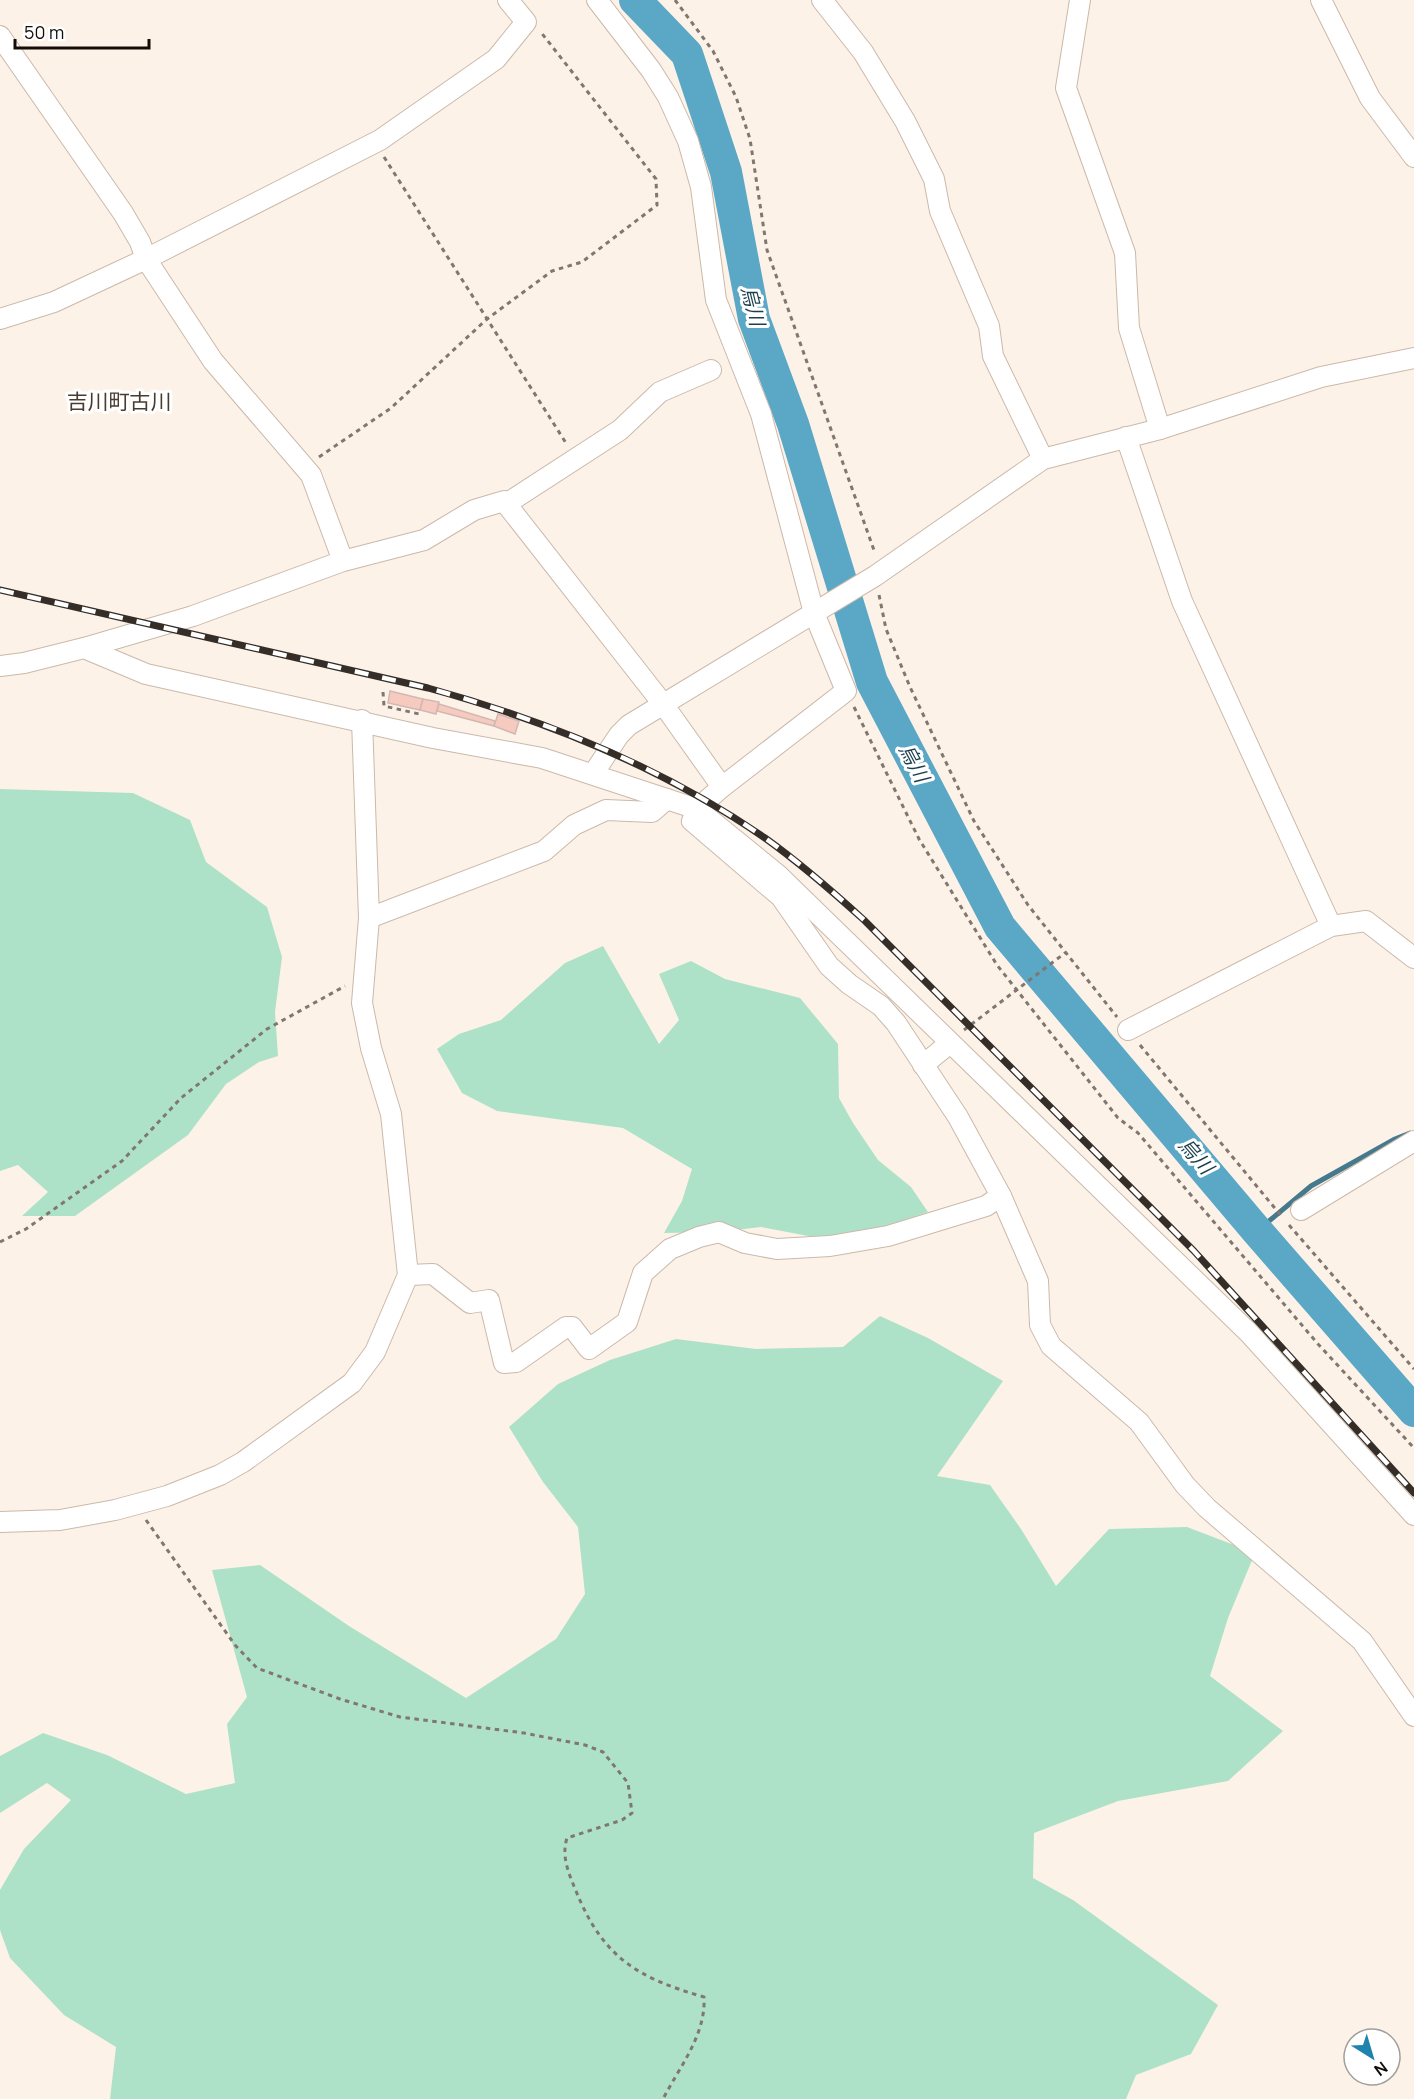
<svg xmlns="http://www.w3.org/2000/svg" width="1414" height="2099" font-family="Manrope,'Noto Sans JP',sans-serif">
<rect width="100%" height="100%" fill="#fdf2e8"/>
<g fill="#aee2c8">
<path d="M0,789l133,4 57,27 16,42 61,45 15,50 -7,55 3,44 -19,6 -33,22 -38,51 -113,81h-53l26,-24 -30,-27 -18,6z"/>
<path d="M603,946l56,98 20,-24 -20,-46 32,-13 34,18 75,19 38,46 1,54 14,25 25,37 33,27 17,25 -50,17 -59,9 -58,-11 -42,5 -55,1 18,-32 10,-32 -69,-41 -126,-17 -35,-18 -25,-44 22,-15 42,-14 64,-57z"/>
<path d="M880,1316l48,22 75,43 -66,95 53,9 31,44 35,57 53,-57 78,-2 68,26 -27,65 -18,58 73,55 -55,50 -110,20 -84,32 -1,45 40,22 145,105 -27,49 -55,21 -10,24h-1016l6,-52 -52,-32 -54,-57 -10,-28v-40l24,-41 47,-49 -24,-17 -47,30v-57l43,-23 64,22 79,39 49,-11 -8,-59 20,-27 -35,-127 48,-5 89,61 117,72 90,-59 29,-45 -7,-67 -35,-45 -34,-55 49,-43 52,-24 66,-21 80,10 87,-2z"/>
</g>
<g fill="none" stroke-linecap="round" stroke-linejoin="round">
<path stroke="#45798d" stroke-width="5" d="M1257,1231l54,-45 84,-47 15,-6"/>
<path stroke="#5aa7c6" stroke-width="32" d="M635,0l52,54 39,118 28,147 39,105 79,258 128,245 257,304 157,180"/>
</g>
<g fill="#f7cac0" stroke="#d1b8b2" stroke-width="1.5">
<path d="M390,691l33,8 -3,11 -32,-7z"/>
<path d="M423,699l16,3 -3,12 -16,-4z"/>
<path d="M439,704l56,17 -1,5 -57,-15z"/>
<path d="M498,714l21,7 -4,13 -21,-8z"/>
</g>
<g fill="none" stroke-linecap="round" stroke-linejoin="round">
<defs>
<g id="street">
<path d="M597,0l54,70 17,27 20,44 13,46 15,113 45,114 53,199 32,78 -124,96 -25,22 -5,12 89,76 48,69 20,18 32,22 15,17 62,94 43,79 37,85 2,44 11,21 88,76 46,63 22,23 155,133 52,75"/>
<path d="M822,0l41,52 42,69 29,58 6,32 49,115 4,30 50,103"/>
<path d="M1080,0l-14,88 59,165 4,75 31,101"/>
<path d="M1321,0l49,98 44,59"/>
<path d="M0,36l123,177 17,29 6,17 67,102 98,114 32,86"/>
<path d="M0,319l54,-17 92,-43 234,-119 116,-81 30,-37 -18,-22"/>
<path d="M1126,437l56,164 149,325"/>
<path d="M506,504l114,-74 40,-38 51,-22"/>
<path d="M84,648l109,-32 150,-55 81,-21 50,-30 30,-9 159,203 59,83"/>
<path d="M0,666l24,-3 60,-15 62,26 287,64 109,20 155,51 80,65 472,459 165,182"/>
<path d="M593,774l26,-39 10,-10 246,-149 168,-117 117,-30 161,-52 93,-19"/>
<path d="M369,918l175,-67 30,-26 32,-15 46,2 15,-13"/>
<path d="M1128,1030l203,-104 35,-5 48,37"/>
<path d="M923,1065l27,-22"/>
<path d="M1301,1210l113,-69"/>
<path d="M408,1275l25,-1 37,29 19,-3 15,63 12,-1 50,-35h6l17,22 38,-27 16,-49 27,-24 29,-12 20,-5 26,11 32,6 53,-3 58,-10 98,-30 15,-10"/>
<path d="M0,1522l60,-2 55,-10 52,-14 53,-21 23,-13 109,-79 23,-31 33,-77 -17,-161 -20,-66 -9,-45 7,-85 -7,-198"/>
</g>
</defs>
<use href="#street" stroke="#cbb9aa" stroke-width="22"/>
<g stroke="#7f7770" stroke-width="3" stroke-dasharray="4.5 4.5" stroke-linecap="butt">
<path d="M675,0l38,51 23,46 14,42 17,111 108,303"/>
<path d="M384,157l182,286"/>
<path d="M319,457l72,-49 96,-89 65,-48 30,-9 75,-57 -1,-26 -116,-148"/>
<path d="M879,595l7,34 24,58 64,134 54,84 89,112"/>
<path d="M383,692l1,14 35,8"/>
<path d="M854,707l65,132 78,126 121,153 20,15 180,211 96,104"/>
<path d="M964,1030l101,-77"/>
<path d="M1140,1045l143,173"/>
<path d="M1289,1225l125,144"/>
<path d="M0,1242l26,-13 96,-68 59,-63 86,-69 78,-43"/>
<path d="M146,1520l89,125 22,23 83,31 60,18 124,16 61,12 18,7 25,31 4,30 -10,7 -55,18c-6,19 2,36 9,53 27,67 62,87 128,106 2,38 -24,69 -41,102"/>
</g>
<use href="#street" stroke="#fff" stroke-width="20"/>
<defs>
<path id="rail" d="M0,590l428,98c120,33 234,79 337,150 35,25 67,53 99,82l330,331 220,242"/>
</defs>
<use href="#rail" stroke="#352e28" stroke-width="7"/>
<use href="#rail" stroke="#fff" stroke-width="4.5" stroke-dasharray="14" stroke-linecap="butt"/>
</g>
<g text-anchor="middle" stroke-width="6" stroke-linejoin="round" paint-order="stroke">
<g font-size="20" font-style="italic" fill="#1a3e4c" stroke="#fff">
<text transform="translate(753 306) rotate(76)" y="7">烏川</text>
<text transform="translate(914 763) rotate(62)" y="7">烏川</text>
<text transform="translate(1196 1156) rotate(49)" y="7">烏川</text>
</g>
<g font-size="21" fill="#493b2e" stroke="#fff">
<text x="119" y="409">吉川町古川</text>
</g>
</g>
<g transform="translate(1372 2057) rotate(143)"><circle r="28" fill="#ffffff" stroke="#a19e9c" stroke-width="1.5"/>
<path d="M0-4.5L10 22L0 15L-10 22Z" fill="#2083ae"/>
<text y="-9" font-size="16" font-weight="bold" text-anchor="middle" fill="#130d08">N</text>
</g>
<path d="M15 39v9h134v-9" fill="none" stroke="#130d08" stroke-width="3"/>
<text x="24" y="39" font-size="18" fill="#130d08" stroke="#ffffff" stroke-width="4.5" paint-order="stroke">50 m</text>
</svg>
